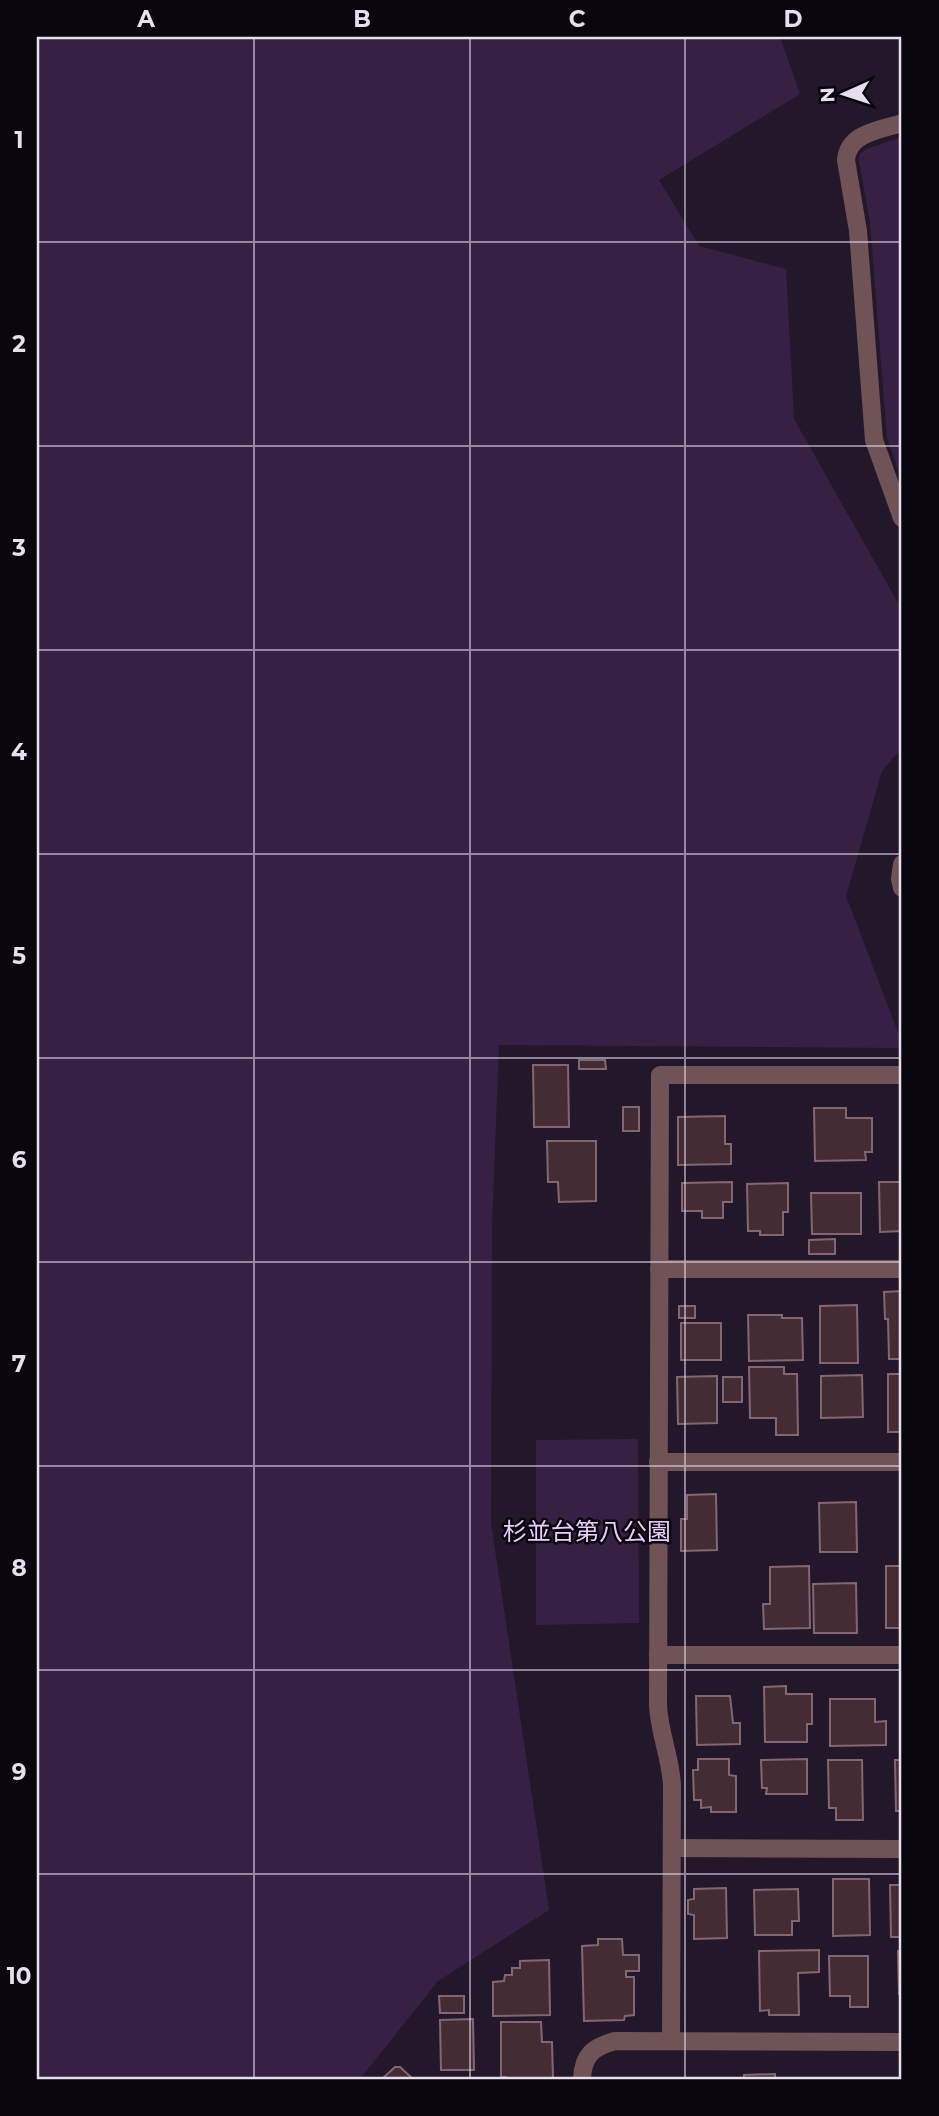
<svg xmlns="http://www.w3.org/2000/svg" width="939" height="2116" font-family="Montserrat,'Noto Sans JP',sans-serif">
<rect width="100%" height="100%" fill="#23182a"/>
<g fill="#362144">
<path d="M37,37h743l20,57 -141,86 40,66 87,23 8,150 108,191v138l-20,23 -36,125 56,147v5l-403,-3 -7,180 -1,298 58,387 -111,71 -78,98h-323z"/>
<path d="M902,137v344l-15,-43 -17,-215 -11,-63 1,-6 6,-5z"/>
<path d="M638,1439l1,184 -103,2v-185z"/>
</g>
<g fill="#442c34" stroke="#836770" stroke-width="2">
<path d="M579,1060h26l1,9h-27z"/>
<path d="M533,1065h35l1,62h-35z"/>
<rect x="623" y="1107" width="16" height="24"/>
<path d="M814,1108h32v10h26v34h-7l1,8 -51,1z"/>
<path d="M725,1116v28h6v20l-53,1v-48z"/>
<path d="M547,1141h49v60l-37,1 -1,-20h-10z"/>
<path d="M732,1182v20h-9v16h-21v-7h-20v-28z"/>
<path d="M879,1182h23v49l-22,1z"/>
<path d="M788,1183v29h-5v23h-23v-4h-12l-1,-47z"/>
<path d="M811,1193h50v41h-49z"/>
<path d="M835,1239v15h-26v-14z"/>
<path d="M902,1291v68h-13l-1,-40h-3l-1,-27z"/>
<path d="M857,1305l1,58h-38v-57z"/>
<rect x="679" y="1306" width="16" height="12"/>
<path d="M748,1315h34v3h20l1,42 -54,1z"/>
<rect x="681" y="1323" width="40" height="37"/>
<path d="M749,1367h35v7h13l1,61h-22v-17h-26z"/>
<rect x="888" y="1374" width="14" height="58"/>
<path d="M862,1375l1,42 -42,1v-42z"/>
<path d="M717,1376v47l-39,1 -1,-47z"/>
<rect x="723" y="1377" width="19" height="25"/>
<path d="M716,1494l1,56 -36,1v-32h6v-24z"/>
<path d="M856,1502l1,50h-37l-1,-49z"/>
<path d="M809,1566l1,62 -46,1 -1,-25h7v-37z"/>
<rect x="886" y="1566" width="16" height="62"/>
<path d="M856,1583l1,50h-43l-1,-49z"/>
<path d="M786,1686v8h26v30h-5v18h-42l-1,-55z"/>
<path d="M696,1696h34l3,27h7v21l-43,1z"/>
<path d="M830,1699h45v23l11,-1v24l-56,1z"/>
<path d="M900,1699h2v50h-1z"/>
<path d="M698,1759h31v16l7,1v36h-25v-5l-10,1v-8h-7l-1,-30h5z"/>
<path d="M807,1759v35h-41l1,-6h-5l-1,-28z"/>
<path d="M828,1760h34l1,60h-27v-12h-7z"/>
<path d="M895,1760h7v51h-6z"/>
<path d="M901,1878h1v59h-11l-1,-52h11z"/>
<path d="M833,1879h36l1,56 -37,1z"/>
<path d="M726,1888l1,50 -33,1v-24l-6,-1v-14l6,-1v-10z"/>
<path d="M798,1889l1,32h-7v14h-37l-1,-45z"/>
<path d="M598,1939h24l1,16h16v16h-13v6h8v38l-9,1 -1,4 -40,1 -2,-75 16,-1z"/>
<path d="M819,1950v22l-21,1 1,42h-30v-5l-9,1 -1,-60z"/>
<path d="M898,1951h4v43h-3z"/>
<path d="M829,1956h39v51h-18v-11h-20z"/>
<path d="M549,1960l1,55 -57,1v-34l11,-1 1,-6h7v-7h8v-7z"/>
<path d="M439,1996h25v17h-24z"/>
<path d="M473,2019l1,51h-33l-1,-50z"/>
<path d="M501,2022h40l1,20h10l1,37h-47v-2h-5z"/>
<path d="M395,2067h5l13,12h-31z"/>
<path d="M775,2074v5h-31v-4z"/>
</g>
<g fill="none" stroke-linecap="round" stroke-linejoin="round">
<g stroke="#6f5357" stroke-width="18">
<path d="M902,123c-22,7 -54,10 -56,37l12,71 16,209 28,78"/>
<path d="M902,864l-2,15 2,9"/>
<path d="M659,1269h243"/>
<path d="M658,1462h244"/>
<path d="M658,1655h244"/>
<path d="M672,1848l230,1"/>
<path d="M671,2041l1,-255c-1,-28 -13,-53 -14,-81l2,-630h242"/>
<path d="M582,2079c1,-24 11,-32 33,-38l287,1"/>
</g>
</g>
<path fill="none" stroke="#e6dfec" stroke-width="2" stroke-opacity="0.55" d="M254,37v2042M470,37v2042M685,37v2042M37,242h865M37,446h865M37,650h865M37,854h865M37,1058h865M37,1262h865M37,1466h865M37,1670h865M37,1874h865"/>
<g text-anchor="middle" stroke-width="5" stroke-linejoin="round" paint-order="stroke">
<g font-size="24" fill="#e8cdfc" stroke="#09060d">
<text x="587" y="1540">杉並台第八公園</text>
</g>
</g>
<rect width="939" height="2116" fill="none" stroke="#09060d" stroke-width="77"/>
<g transform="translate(844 94) rotate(267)" stroke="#09060d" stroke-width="5" paint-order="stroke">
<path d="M0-5L12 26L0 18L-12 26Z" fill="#e6dfec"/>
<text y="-10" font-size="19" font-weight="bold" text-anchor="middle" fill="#e6dfec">N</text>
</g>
<rect x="38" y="38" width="862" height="2040" fill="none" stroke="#e6dfec" stroke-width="2.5"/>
<g font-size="23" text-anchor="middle" font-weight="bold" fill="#e6dfec">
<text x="146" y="27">A</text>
<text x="362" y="27">B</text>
<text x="577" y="27">C</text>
<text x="793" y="27">D</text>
<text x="19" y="148">1</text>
<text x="19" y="352">2</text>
<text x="19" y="556">3</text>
<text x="19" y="760">4</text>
<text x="19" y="964">5</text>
<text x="19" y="1168">6</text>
<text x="19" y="1372">7</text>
<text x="19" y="1576">8</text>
<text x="19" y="1780">9</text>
<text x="19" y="1984">10</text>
</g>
</svg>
